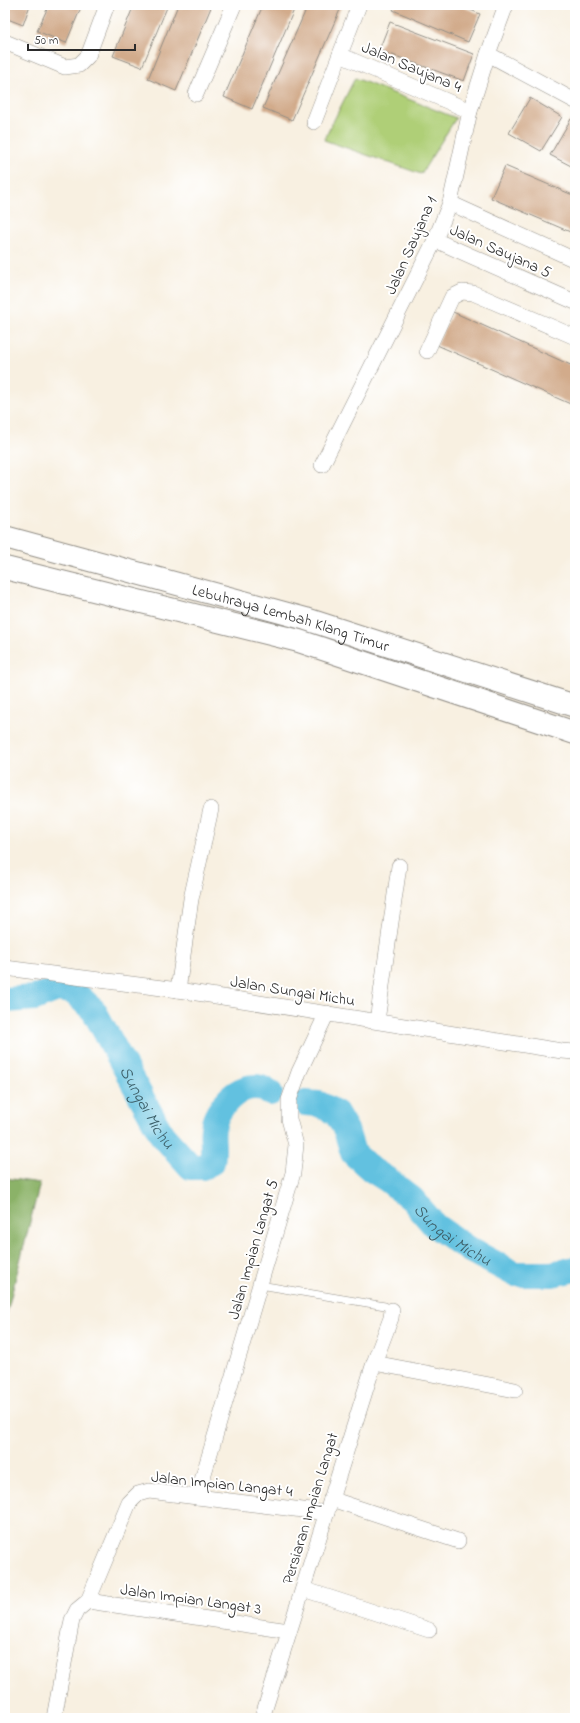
<svg xmlns="http://www.w3.org/2000/svg" width="580" height="1723" font-family="'Indie Flower',sans-serif">
<rect width="100%" height="100%" fill="#fff"/>
<filter id="ink" filterUnits="userSpaceOnUse"><feTurbulence type="fractalNoise" baseFrequency=".025" numOctaves="2"/><feDisplacementMap in="SourceGraphic" scale="8" xChannelSelector="R" yChannelSelector="G"/><feConvolveMatrix kernelMatrix="1 2 1 2 8 2 1 2 1" color-interpolation-filters="sRGB"/></filter>
<filter id="wash" filterUnits="userSpaceOnUse"><feTurbulence type="fractalNoise" baseFrequency=".012" numOctaves="4" result="noise"/><feDisplacementMap in="SourceGraphic" scale="16" xChannelSelector="R" yChannelSelector="G"/><feGaussianBlur stdDeviation="0.9" result="paint"/><feColorMatrix in="noise" values="0 0 0 0 0 0 0 0 0 0 0 0 0 0 0 0 0 1.4 0 .05"/><feComposite in="paint" operator="in"/></filter>
<g filter="url(#wash)">
<rect width="100%" height="100%" fill="#f8f0e1"/>
<path fill="#afcf77" stroke="#6d7d51" d="M355,78l101,40 -35,56 -97,-34z"/>
<path fill="#8bb268" stroke="#5b6e4a" d="M5,1178l35,5 -35,137z"/>
<g fill="none" stroke-linecap="round" stroke-linejoin="round">
<g stroke="#62c1e0" stroke-width="26">
<path id="s1" d="M5,1000l30,-2 22,-9 16,2 21,20 68,124 29,32h11l10,-5c3,-14 -1,-23 1,-34 3,-20 26,-46 48,-40 3,1 6,3 9,5"/>
<path id="s2" d="M305,1103l14,1 17,9 10,17 7,23 19,17 16,10 24,19 22,26 34,24 47,25h37l23,-5"/>
</g>
</g>
<g id="blocks">
<g fill="#d2ab8b">
<path d="M5,5h25l-7,20 -18,-7z"/>
<path d="M49,5h33l-16,38 -29,-12z"/>
<path d="M134,5h34l-26,62 -29,-11z"/>
<path d="M178,5h34l-36,86 -28,-12z"/>
<path d="M263,5h33l-44,104 -28,-12z"/>
<path d="M308,5h34l-50,115 -29,-12z"/>
<path d="M395,5h64l21,9 -12,28 -75,-32z"/>
<path d="M390,22l84,32 -10,27 -85,-31z"/>
<path d="M530,98l32,19 -21,34 -32,-18z"/>
<path d="M571,119l4,2v47l-25,-13z"/>
<path d="M505,166l70,30v38l-84,-36z"/>
<path d="M453,312l122,55v39l-138,-61z"/>
</g>
</g>
</g>
<g filter="url(#ink)">
<use href="#blocks" fill-opacity="0" stroke="#928e86" stroke-width="1"/>
<g fill="none" stroke-linecap="round" stroke-linejoin="round">
<defs>
<path id="lane" d="M260,1285l125,21 7,4"/>
<g id="street">
<path d="M5,42l60,25 14,-2 9,-9 19,-51"/>
<path d="M488,54l87,47"/>
<path d="M340,55l130,56"/>
<path d="M196,94l38,-89"/>
<path d="M314,122l45,-117"/>
<path d="M450,203l125,57"/>
<path d="M435,240l140,62"/>
<path d="M427,351l25,-54 10,-5 11,1 102,44"/>
<path d="M322,465l113,-225 15,-37 20,-92 18,-57 18,-49"/>
<path d="M5,968l173,22 384,61 13,1"/>
<path d="M178,990l13,-91 20,-90"/>
<path d="M377,1021l22,-155"/>
<path d="M374,1363l141,27"/>
<path d="M197,1497l96,-324 3,-28 -7,-26v-19l10,-28 28,-59"/>
<path d="M331,1499l127,42"/>
<path d="M303,1589l126,41"/>
<path d="M88,1601l201,30"/>
<path d="M54,1718l18,-98 5,-10 11,-9 41,-98 9,-9 11,-3 178,22"/>
<path d="M262,1718l112,-355 17,-45 1,-8"/>
</g>
<g id="highway">
<path id="s3" d="M5,537l301,82 269,87"/>
<path d="M5,568l294,73 276,92"/>
</g>
</defs>
<use href="#lane" stroke="#928e86" stroke-width="8"/>
<use href="#street" stroke="#928e86" stroke-width="16"/>
<use href="#highway" stroke="#928e86" stroke-width="24"/>
<use href="#lane" stroke="#fff" stroke-width="7"/>
<use href="#street" stroke="#fff" stroke-width="15"/>
<use href="#highway" stroke="#fff" stroke-width="22"/>
</g>
</g>
<g text-anchor="middle" stroke-width="4" stroke-linejoin="round" paint-order="stroke">
<g font-size="16" fill="#2b2b2b" stroke="#fff">
<text transform="translate(412 66) rotate(23)" y="6">Jalan Saujana 4</text>
<text transform="translate(410 245) rotate(-66)" y="6">Jalan Saujana 1</text>
<text transform="translate(501 250) rotate(24)" y="6">Jalan Saujana 5</text>
<text dy="6" stroke="none"><textPath href="#s3" startOffset="297">Lebuhraya Lembah Klang Timur</textPath></text>
<text transform="translate(293 990) rotate(9)" y="6">Jalan Sungai Michu</text>
<text transform="translate(252 1249) rotate(-74)" y="6">Jalan Impian Langat 5</text>
<text transform="translate(222 1483) rotate(6)" y="6">Jalan Impian Langat 4</text>
<text transform="translate(309 1508) rotate(-73)" y="6">Persiaran Impian Langat</text>
<text transform="translate(191 1598) rotate(8)" y="6">Jalan Impian Langat 3</text>
</g>
<g font-size="17" font-style="italic" fill="#3e606a" stroke="#fff">
<text dy="6" stroke="none"><textPath href="#s1" startOffset="209">Sungai Michu</textPath></text>
<text dy="6" stroke="none"><textPath href="#s2" startOffset="207">Sungai Michu</textPath></text>
</g>
</g>
<rect width="580" height="1723" fill="none" stroke="#fff" stroke-width="20"/>
<path d="M28 44v6h107v-6" fill="none" stroke="#2b2b2b" stroke-width="2"/>
<text x="34" y="44" font-size="12" fill="#2b2b2b" stroke="#ffffff" stroke-width="3" paint-order="stroke">50 m</text>
</svg>
